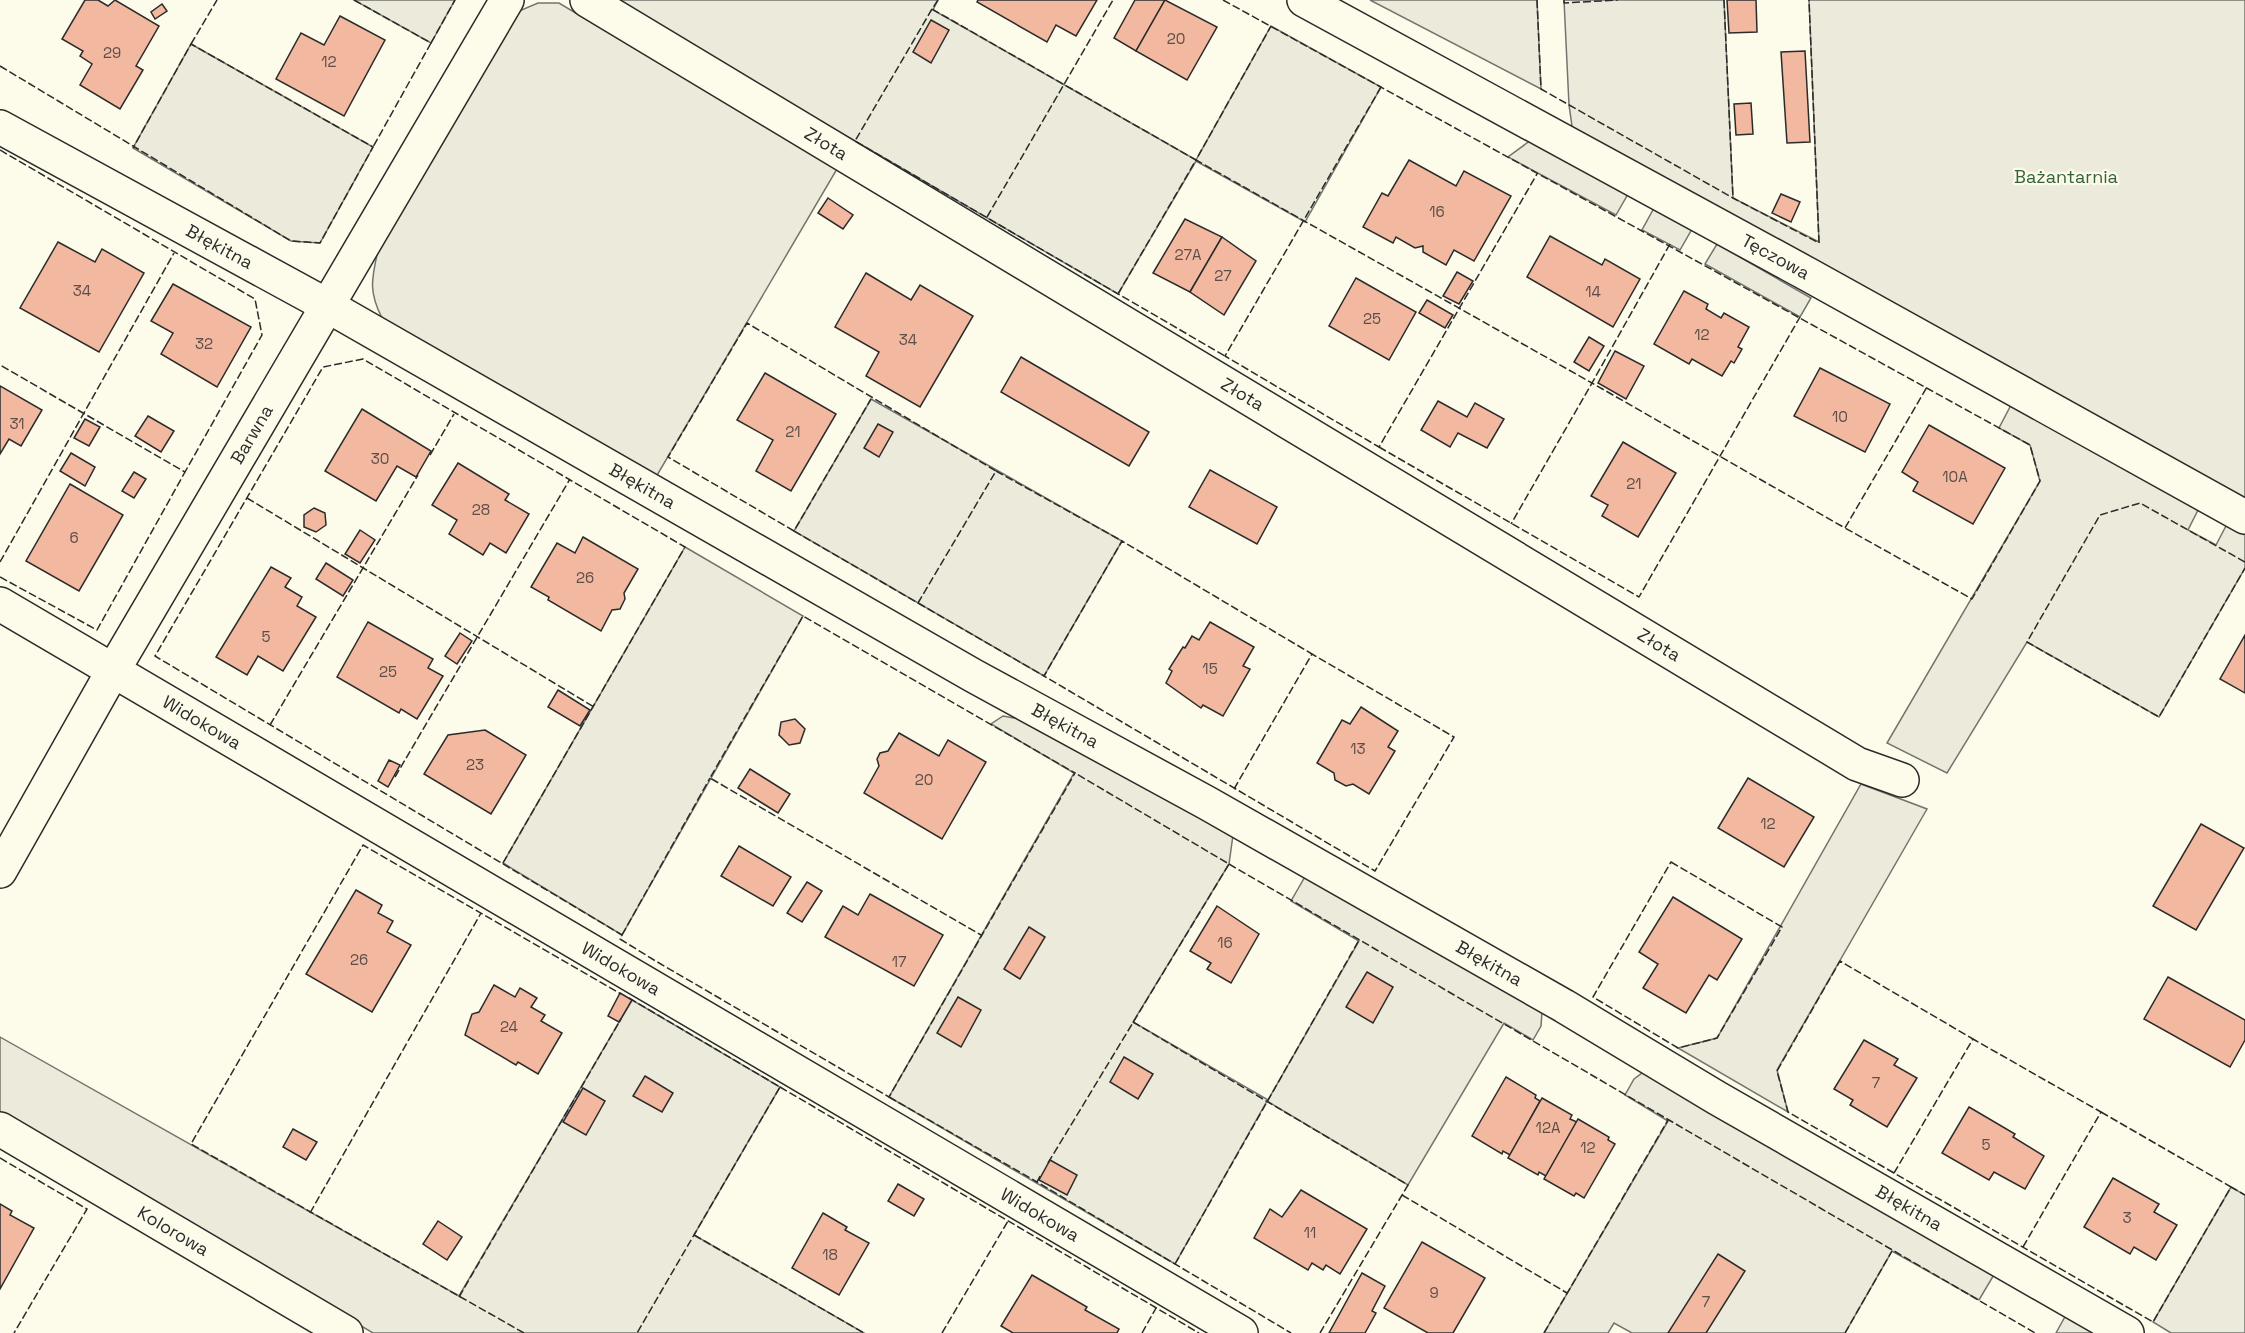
<svg xmlns="http://www.w3.org/2000/svg" width="2245" height="1333" font-family="'Space Grotesk',sans-serif">
<rect width="100%" height="100%" fill="#fdfbea"/>
<g fill="#ecebdb" stroke="#74746e" stroke-width="1.5">
<path d="M354,0h101l-24,43z"/>
<path d="M613,0h325l-5,10 263,150 75,-134 110,61 -76,135 -109,-61 -78,133z"/>
<path d="M1371,0h166l4,89 -171,-89z"/>
<path d="M1564,0h160l9,198 86,44 -10,-242h436v498l-672,-365 -4,-28z"/>
<path d="M538,3h21l278,166 -181,308 -274,-159c-14,-27 -10,-40 -4,-68l141,-239z"/>
<path d="M191,44l182,103 -53,96 -29,-2 -158,-93z"/>
<path d="M1531,140l97,54 -12,21 -108,-58z"/>
<path d="M1654,208l38,21 -12,21 -38,-20z"/>
<path d="M1717,244l94,54 -11,19 -95,-53z"/>
<path d="M871,399l251,142 -78,135 -250,-145z"/>
<path d="M2011,405l187,105 -10,20 28,15 11,-21 18,11v33l-86,149 -132,-75 -80,131 -60,-30 153,-262 -10,-36 -31,-17z"/>
<path d="M685,547l118,69 -181,319 -119,-72z"/>
<path d="M1003,716l27,5 203,114 -4,29 -96,158 135,78 91,-159 -68,-40 15,-26 236,137 -1,14 -8,14 -29,-17 -96,162 -141,-84 -92,163 -286,-167 185,-324 -83,-49z"/>
<path d="M1861,784l66,25 -150,261 11,42 -110,-64 39,-10z"/>
<path d="M632,1000l148,87 -86,148 170,98h-491l-373,-221v-75l459,259z"/>
<path d="M1645,1071l350,202 -16,27 -87,-49 -47,82h-213l-18,-10 -6,10h-64l124,-212 -43,-26 9,-16z"/>
<path d="M2231,1187l14,8v138h-74l-18,-11z"/>
<path d="M2067,1313l33,20h-44z"/>
</g>
<g fill="#f2b8a0" stroke="#2b2b2b" stroke-width="1.5">
<path d="M85,0h13l10,6 7,-6 44,26 -23,40 7,4 -23,39 -40,-24 12,-21 -12,-8 3,-5 -21,-12z"/>
<path d="M978,0h119l-21,36 -20,-11 -9,17 -70,-40z"/>
<path d="M1135,0h30l-29,51 -22,-13z"/>
<path d="M1165,0l52,27 -30,53 -51,-29z"/>
<path d="M1727,0h29l1,32 -28,1z"/>
<path d="M162,4l5,7 -12,8 -4,-7z"/>
<path d="M340,16l45,24 -41,76 -68,-37 25,-46 23,12z"/>
<path d="M931,20l18,10 -18,33 -18,-11z"/>
<path d="M1805,51l5,91 -23,1 -6,-91z"/>
<path d="M1751,103l2,31 -17,1 -2,-31z"/>
<path d="M1409,160l47,26 8,-15 47,25 -37,65 -20,-11 -8,15 -23,-13v-6l-8,2 -19,-11 -3,6 -30,-16 19,-34 6,3z"/>
<path d="M1781,194l19,8 -9,20 -19,-9z"/>
<path d="M828,198l25,17 -10,14 -25,-16z"/>
<path d="M1185,219l37,18 -32,55 -37,-19z"/>
<path d="M1550,236l52,29 3,-6 35,20 -27,48 -86,-50z"/>
<path d="M1222,237l34,24 -32,54 -34,-23z"/>
<path d="M58,242l37,20 7,-13 42,24 -45,79 -79,-44z"/>
<path d="M1457,272l16,9 -14,23 -16,-8z"/>
<path d="M866,273l45,27 9,-15 53,31 -53,91 -54,-31 13,-24 -44,-25z"/>
<path d="M1356,278l60,34 -27,48 -60,-34z"/>
<path d="M173,284l78,43 -34,60 -56,-33 12,-21 -22,-12z"/>
<path d="M1684,291l24,13 -2,5 15,9 3,-5 25,14 -11,20 4,2 -8,14 -3,-2 -9,15 -30,-17 -3,5 -35,-20z"/>
<path d="M1427,300l26,15 -8,13 -26,-15z"/>
<path d="M1589,337l15,9 -15,25 -15,-9z"/>
<path d="M1615,351l29,15 -18,33 -28,-16z"/>
<path d="M1021,357l128,75 -20,34 -128,-74z"/>
<path d="M1820,368l70,36 -25,48 -71,-36z"/>
<path d="M765,373l71,41 -45,77 -35,-20 17,-31 -36,-20z"/>
<path d="M0,386l42,24 -21,36 -12,-7 -9,15z"/>
<path d="M1438,401l29,16 8,-14 29,16 -17,29 -29,-15 -8,14 -29,-17z"/>
<path d="M362,409l69,42 -15,26 -19,-11 -21,35 -51,-30z"/>
<path d="M148,416l26,15 -13,21 -26,-16z"/>
<path d="M85,419l15,8 -11,19 -15,-8z"/>
<path d="M878,424l15,8 -14,25 -15,-9z"/>
<path d="M1929,425l76,43 -32,56 -60,-33 5,-9 -16,-10z"/>
<path d="M1623,442l53,31 -38,64 -36,-21 6,-11 -17,-9z"/>
<path d="M71,453l24,14 -10,19 -25,-15z"/>
<path d="M458,463l51,31 -4,6 24,14 -23,39 -16,-10 -7,12 -34,-21 8,-14 -25,-15z"/>
<path d="M1210,470l67,37 -20,37 -68,-37z"/>
<path d="M134,472l12,7 -12,19 -12,-7z"/>
<path d="M70,484l53,31 -44,76 -53,-30z"/>
<path d="M314,508l11,5 1,12 -10,7 -12,-5v-12z"/>
<path d="M360,530l15,10 -15,23 -15,-9z"/>
<path d="M583,537l55,32 -14,24 1,6 -5,10 -8,1 -11,21 -53,-31 1,-3 -18,-10 26,-44 18,10z"/>
<path d="M326,563l27,17 -10,16 -27,-17z"/>
<path d="M271,567l20,11 -6,9 17,10 -5,9 19,11 -33,54 -25,-15 -11,19 -31,-18z"/>
<path d="M368,622l65,37 -5,9 15,8 -26,43 -16,-10 -2,4 -62,-36z"/>
<path d="M1210,622l44,25 -11,19 7,3 -27,47 -20,-11 -2,3 -35,-25 6,-12 -3,-2 14,-22 2,1 7,-12 7,4z"/>
<path d="M460,633l12,8 -15,23 -12,-8z"/>
<path d="M2245,635v58l-25,-14z"/>
<path d="M558,690l32,20 -10,16 -32,-19z"/>
<path d="M1361,707l37,24 -10,16 7,4 -26,43 -16,-10 -7,2 -11,-6 -1,-7 -17,-10 25,-43 8,4z"/>
<path d="M795,719l10,10 -5,14 -11,2 -10,-10 2,-13z"/>
<path d="M485,730l41,25 -35,59 -67,-40 24,-39z"/>
<path d="M899,733l40,23 9,-16 38,22 -44,77 -78,-46 15,-27 -2,-7 3,-6 8,-2z"/>
<path d="M389,760l11,5 -12,22 -10,-6z"/>
<path d="M750,769l40,25 -12,19 -40,-25z"/>
<path d="M1748,778l66,39 -30,50 -66,-39z"/>
<path d="M2201,824l43,24 -48,82 -43,-24z"/>
<path d="M739,846l52,31 -18,29 -52,-30z"/>
<path d="M807,882l15,9 -20,31 -15,-9z"/>
<path d="M356,890l26,15 -4,8 15,8 -6,11 24,13 -39,67 -66,-38z"/>
<path d="M870,894l73,41 -29,51 -89,-49 18,-31 15,9z"/>
<path d="M1673,897l69,42 -25,41 -8,-5 -23,38 -43,-25 15,-24 -19,-12z"/>
<path d="M1217,906l42,28 -28,49 -24,-14 4,-6 -21,-12z"/>
<path d="M1029,927l16,10 -25,42 -16,-10z"/>
<path d="M1367,972l26,15 -20,36 -27,-16z"/>
<path d="M2168,977l77,43v20l-15,27 -86,-48z"/>
<path d="M494,985l21,12 5,-9 17,10 -6,9 14,8 -4,6 21,12 -24,41 -20,-12 -2,3 -51,-30 7,-21 7,-2z"/>
<path d="M620,993l12,7 -13,22 -11,-6z"/>
<path d="M958,997l23,13 -20,37 -24,-14z"/>
<path d="M1864,1040l34,19 -4,6 23,13 -30,49 -37,-22 3,-5 -19,-11z"/>
<path d="M1124,1057l29,17 -15,25 -28,-17z"/>
<path d="M645,1076l28,17 -11,19 -29,-16z"/>
<path d="M1506,1077l30,18 -1,3 5,3 -30,54 -7,-4 -1,3 -30,-18z"/>
<path d="M583,1088l22,13 -19,34 -23,-13z"/>
<path d="M1542,1098l30,17 -2,4 7,3 -31,54 -7,-4 -1,3 -30,-17z"/>
<path d="M1969,1107l46,27 -2,3 31,19 -19,33 -31,-17 -5,8 -47,-27z"/>
<path d="M1578,1119l31,18 -1,3 7,4 -31,54 -8,-5 -2,3 -30,-17z"/>
<path d="M293,1129l24,13 -11,18 -23,-13z"/>
<path d="M1050,1160l27,15 -10,20 -28,-15z"/>
<path d="M2113,1178l46,26 -5,8 23,13 -21,35 -22,-13 -4,7 -46,-27z"/>
<path d="M898,1184l26,15 -10,17 -26,-15z"/>
<path d="M1301,1190l66,39 -27,45 -14,-9 -3,5 -11,-7 -4,7 -54,-32 16,-29 12,8z"/>
<path d="M0,1204l12,7 -2,4 24,13 -34,61z"/>
<path d="M823,1213l24,14 -2,3 24,13 -30,52 -47,-27z"/>
<path d="M438,1221l24,16 -15,23 -24,-16z"/>
<path d="M1422,1242l63,36 -32,55h-25l-44,-25z"/>
<path d="M1718,1254l27,17 -39,62h-38z"/>
<path d="M1362,1273l23,13 -13,25 4,2 -11,20h-36z"/>
<path d="M1032,1275l55,32 -2,3 34,19 -2,4h-104l-12,-7z"/>
</g>
<g fill="none" stroke-linecap="round" stroke-linejoin="round">
<defs>
<g id="minor">
<path id="s1" d="M587,0l1270,764 45,16"/>
<path id="s2" d="M1304,0l505,275 436,242"/>
<path id="s3" d="M0,127l328,179 646,370 233,127 357,203 153,92 410,235"/>
<path id="s4" d="M0,604l1241,729"/>
<path id="s5" d="M0,871l114,-202 393,-669"/>
<path id="s6" d="M0,1129l346,204"/>
</g>
</defs>
<use href="#minor" stroke="#2b2b2b" stroke-width="36"/>
<use href="#minor" stroke="#fdfbea" stroke-width="33"/>
<g stroke="#2b2b2b" stroke-width="1.5" stroke-dasharray="8 3" stroke-linecap="butt">
<path d="M354,0l77,43 -58,104"/>
<path d="M938,0l-6,9 264,151 75,-134"/>
<path d="M1223,0l807,445 10,36 -68,118 -127,-71"/>
<path d="M1537,0l4,89 192,109 86,45 -10,-243"/>
<path d="M1564,0v3l54,-3"/>
<path d="M1724,0l9,198"/>
<path d="M932,9l-77,132 370,215"/>
<path d="M431,43l24,-43"/>
<path d="M191,44l26,-44"/>
<path d="M0,66l291,175 29,2 53,-96 -182,-103 -58,104"/>
<path d="M1381,87l-156,269 154,91 158,-273"/>
<path d="M0,150l255,149 7,36 -77,137 -185,-107"/>
<path d="M987,217l126,-217"/>
<path d="M1670,244l-78,139 253,145 82,-141"/>
<path d="M1118,294l78,-134 396,223 -81,141"/>
<path d="M1379,447l260,150 161,-280"/>
<path d="M430,455l24,-41"/>
<path d="M996,471l126,70"/>
<path d="M247,498l347,209"/>
<path d="M794,531l-126,-74 79,-134 249,148 -78,132 -124,-72 77,-132"/>
<path d="M0,562l174,-309"/>
<path d="M2245,562l-105,-59 -40,12 -73,127 132,75 86,-149"/>
<path d="M0,577l97,53 88,-158"/>
<path d="M918,603l126,73"/>
<path d="M270,725l148,-250"/>
<path d="M395,777l175,-298"/>
<path d="M1234,789l78,-135 -190,-113 -78,135 331,195 79,-134 -142,-83"/>
<path d="M1671,862l111,65 -65,111 -39,10 -85,-51z"/>
<path d="M503,863l182,-316 -322,-188 -40,8 -168,289 467,279 -2,4 34,21 235,137 186,-324 -272,-157 -93,162 271,157"/>
<path d="M1229,864l806,469"/>
<path d="M622,935l88,-157"/>
<path d="M629,998l151,89 -143,246"/>
<path d="M1133,1022l275,163 -88,148"/>
<path d="M780,1087l419,246"/>
<path d="M889,1097l148,85"/>
<path d="M2101,1112l130,75"/>
<path d="M0,1158l87,51 -73,124"/>
<path d="M1048,1163l181,-299 -154,-91"/>
<path d="M1894,1173l-106,-61 -11,-41 63,-110 133,78"/>
<path d="M1040,1176l-3,6 254,151"/>
<path d="M1402,1195l165,98"/>
<path d="M310,1213l171,-300"/>
<path d="M694,1235l170,98"/>
<path d="M2023,1247l78,-135 -128,-73 -79,134 259,149 78,-135 14,8"/>
<path d="M1175,1264l184,-324"/>
<path d="M459,1297l162,-278"/>
<path d="M524,1333l-333,-189 172,-299 258,149"/>
<path d="M942,1333l66,-112"/>
<path d="M1142,1333l14,-25"/>
<path d="M1544,1333l124,-213"/>
<path d="M1845,1333l47,-82"/>
</g>
</g>
<g text-anchor="middle" stroke-width="4.5" stroke-linejoin="round" paint-order="stroke">
<g font-size="15" fill="#5d4e48">
<text x="1176" y="44">20</text>
<text x="112" y="58">29</text>
<text x="329" y="67">12</text>
<text x="1437" y="217">16</text>
<text x="1188" y="260">27A</text>
<text x="1223" y="281">27</text>
<text x="82" y="296">34</text>
<text x="1593" y="297">14</text>
<text x="1372" y="324">25</text>
<text x="1702" y="340">12</text>
<text x="908" y="345">34</text>
<text x="204" y="349">32</text>
<text x="1840" y="422">10</text>
<text x="17" y="429">31</text>
<text x="793" y="437">21</text>
<text x="380" y="464">30</text>
<text x="1955" y="482">10A</text>
<text x="1634" y="489">21</text>
<text x="481" y="515">28</text>
<text x="74" y="543">6</text>
<text x="585" y="583">26</text>
<text x="266" y="642">5</text>
<text x="1210" y="674">15</text>
<text x="388" y="677">25</text>
<text x="1358" y="754">13</text>
<text x="475" y="770">23</text>
<text x="924" y="785">20</text>
<text x="1768" y="829">12</text>
<text x="1225" y="948">16</text>
<text x="359" y="965">26</text>
<text x="899" y="967">17</text>
<text x="509" y="1032">24</text>
<text x="1876" y="1088">7</text>
<text x="1548" y="1133">12A</text>
<text x="1986" y="1150">5</text>
<text x="1588" y="1153">12</text>
<text x="2127" y="1223">3</text>
<text x="1310" y="1238">11</text>
<text x="830" y="1260">18</text>
<text x="1434" y="1298">9</text>
<text x="1706" y="1307">7</text>
</g>
<g font-size="18" fill="#2b2b2b" stroke="#fdfbea">
<text dy="6" stroke="none"><textPath href="#s1" startOffset="279">Złota</textPath></text>
<text dy="6" stroke="none"><textPath href="#s3" startOffset="250">Błękitna</textPath></text>
<text dy="6" stroke="none"><textPath href="#s2" startOffset="537">Tęczowa</textPath></text>
<text dy="6" stroke="none"><textPath href="#s1" startOffset="765">Złota</textPath></text>
<text dy="6" stroke="none"><textPath href="#s5" startOffset="504">Barwna</textPath></text>
<text dy="6" stroke="none"><textPath href="#s3" startOffset="736">Błękitna</textPath></text>
<text dy="6" stroke="none"><textPath href="#s1" startOffset="1251">Złota</textPath></text>
<text dy="6" stroke="none"><textPath href="#s4" startOffset="234">Widokowa</textPath></text>
<text dy="6" stroke="none"><textPath href="#s3" startOffset="1222">Błękitna</textPath></text>
<text dy="6" stroke="none"><textPath href="#s3" startOffset="1708">Błękitna</textPath></text>
<text dy="6" stroke="none"><textPath href="#s4" startOffset="720">Widokowa</textPath></text>
<text dy="6" stroke="none"><textPath href="#s3" startOffset="2194">Błękitna</textPath></text>
<text dy="6" stroke="none"><textPath href="#s4" startOffset="1206">Widokowa</textPath></text>
<text dy="6" stroke="none"><textPath href="#s6" startOffset="201">Kolorowa</textPath></text>
</g>
<g font-size="18" fill="#34623c" stroke="#fdfbea">
<text x="2066" y="183">Bażantarnia</text>
</g>
</g>
</svg>
